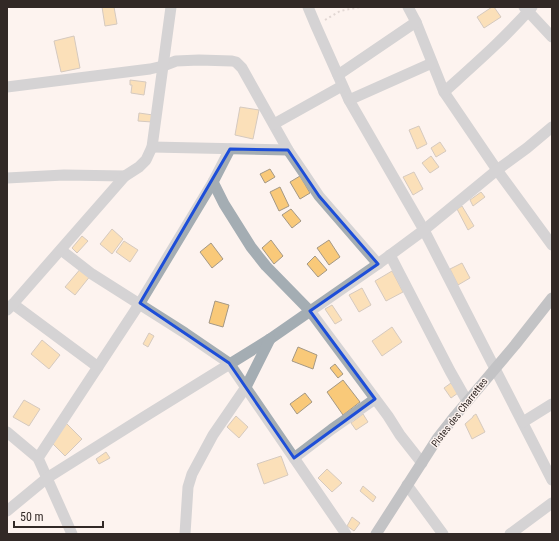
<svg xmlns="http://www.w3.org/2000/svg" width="559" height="541" font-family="'Roboto Condensed',sans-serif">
<rect width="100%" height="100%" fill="#fdf3ef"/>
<g fill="#f9c979" stroke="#a49885">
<path d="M102,7h12l3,17 -12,2z"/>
<path d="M492,7h2l7,10 -17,11 -7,-11z"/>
<path d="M74,36l6,32 -19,4 -7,-31z"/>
<path d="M130,80l16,2 -2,13 -13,-2 1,-8h-2z"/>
<path d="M240,107l19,3 -6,29 -18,-4z"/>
<path d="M139,113l14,2 -1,7 -14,-1z"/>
<path d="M419,126l8,18 -10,5 -8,-19z"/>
<path d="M440,142l6,9 -10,6 -5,-9z"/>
<path d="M431,156l8,11 -9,6 -8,-10z"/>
<path d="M270,169l5,8 -10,6 -5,-9z"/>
<path d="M414,172l9,17 -10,6 -10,-18z"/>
<path d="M300,176l10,17 -10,6 -10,-17z"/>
<path d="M280,187l9,19 -10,5 -9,-19z"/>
<path d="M481,192l4,5 -12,9 -3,-6z"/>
<path d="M462,206l12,20 -6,4 -11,-21z"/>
<path d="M291,209l10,12 -9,7 -10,-13z"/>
<path d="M112,229l11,10 -11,15 -12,-10z"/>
<path d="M82,236l6,5 -11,12 -5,-5z"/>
<path d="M271,240l12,16 -9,8 -12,-16z"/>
<path d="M329,240l11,17 -11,8 -12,-17z"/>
<path d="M124,241l14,9 -8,12 -14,-10z"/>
<path d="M211,243l12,16 -11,9 -12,-16z"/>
<path d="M315,256l12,14 -9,7 -11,-13z"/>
<path d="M462,263l8,15 -12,7 -8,-16z"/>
<path d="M82,267l9,8 -16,20 -10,-8z"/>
<path d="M392,271l11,21 -17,9 -11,-20z"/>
<path d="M362,288l9,17 -12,7 -10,-17z"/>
<path d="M215,301l14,4 -6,22 -14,-4z"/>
<path d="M332,305l10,15 -7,4 -10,-15z"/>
<path d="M392,327l10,15 -20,14 -10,-15z"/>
<path d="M149,333l5,3 -6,11 -5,-3z"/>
<path d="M42,340l18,15 -11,14 -18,-15z"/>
<path d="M298,347l19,8 -4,14 -21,-8z"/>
<path d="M335,364l8,10 -5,4 -8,-10z"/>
<path d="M343,380l17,22 -17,13 -16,-23z"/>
<path d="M451,383l7,10 -7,5 -7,-10z"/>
<path d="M305,393l7,9 -15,12 -7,-10z"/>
<path d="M24,400l16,9 -11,17 -16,-9z"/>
<path d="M363,414l5,8 -12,8 -5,-7z"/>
<path d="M476,414l9,18 -13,7 -7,-15 8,-7v-1z"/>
<path d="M236,416l12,11 -9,11 -12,-11z"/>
<path d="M66,423l16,16 -17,17 -14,-14z"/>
<path d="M106,452l4,6 -11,6 -3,-5z"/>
<path d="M281,456l7,19 -24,9 -7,-20z"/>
<path d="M327,469l15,14 -10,9 -14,-14z"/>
<path d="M363,486l13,11 -3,5 -13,-11z"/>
<path d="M352,517l8,6 -6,8 -7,-5z"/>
</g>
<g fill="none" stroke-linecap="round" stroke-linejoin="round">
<path stroke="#c0b6b2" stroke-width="2" stroke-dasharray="2 3" stroke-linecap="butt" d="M325,20l15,-9 20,-4"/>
<g stroke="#a4adb3" stroke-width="11">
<path d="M308,7l8,19 33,74 75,130 128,250"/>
<path d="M524,7l28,30"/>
<path d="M416,22l28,70 53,78 55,75"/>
<path d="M338,75l78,-53 -8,-15"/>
<path d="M7,87l143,-18 13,-3 13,-5 23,-1 33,1 4,1 6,6 46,82 15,22 16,24 59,68"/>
<path d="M444,92c31,-28 61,-54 88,-85"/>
<path d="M349,100l83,-37"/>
<path d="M274,124l68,-38"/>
<path d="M152,147l136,3"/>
<path d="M7,178l57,-3 61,1"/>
<path d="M213,182l11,22 27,43 15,19 44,45 78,105 12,19 22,28"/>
<path d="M61,250l31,24 93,59 44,30 117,171"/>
<path d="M390,255l60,116 17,30"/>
<path d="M13,304l85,63"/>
<path d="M7,310l6,-6 112,-128 14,-9 7,-7 6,-13 19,-140"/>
<path d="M523,422l29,-18"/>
<path d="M7,432l31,26 34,76"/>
<path d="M38,458l102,-155 73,-121 17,-33"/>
<path d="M294,458l38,-29 43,-30"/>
<path d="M407,485l36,49"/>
<path d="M7,511l40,-33 97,-61 126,-78 108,-75 46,-34 73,-60 30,-22 25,-21"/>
<path d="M185,534l3,-47 4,-13 21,-39 33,-48 24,-48"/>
<path d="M510,534l42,-31"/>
</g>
<path stroke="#7c8a92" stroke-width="11" d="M376,534l61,-95 18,-23 60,-71 37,-47"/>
</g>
<path d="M0 0H559V541H0ZM230,149l58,1 31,46 59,68 -68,47 65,88 -81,59 -65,-95 -89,-60z" fill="#fdf3ef" fill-opacity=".55" fill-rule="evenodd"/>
<path fill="none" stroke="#1d4ed8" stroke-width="3" stroke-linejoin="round" d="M230,149l58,1 31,46 59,68 -68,47 65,88 -81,59 -65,-95 -89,-60z"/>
<g text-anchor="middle" stroke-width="3" stroke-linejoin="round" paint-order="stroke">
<g font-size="10" fill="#322926" stroke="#fdf3ef">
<text transform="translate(459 412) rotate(-52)" y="4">Pistes des Charrettes</text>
</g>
</g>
<rect width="559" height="541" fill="none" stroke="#322926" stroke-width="16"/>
<path d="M14 521v6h89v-6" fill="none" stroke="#322926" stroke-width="2"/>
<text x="20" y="521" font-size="12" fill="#322926" stroke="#fdf3ef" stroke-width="3" paint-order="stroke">50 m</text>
</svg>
